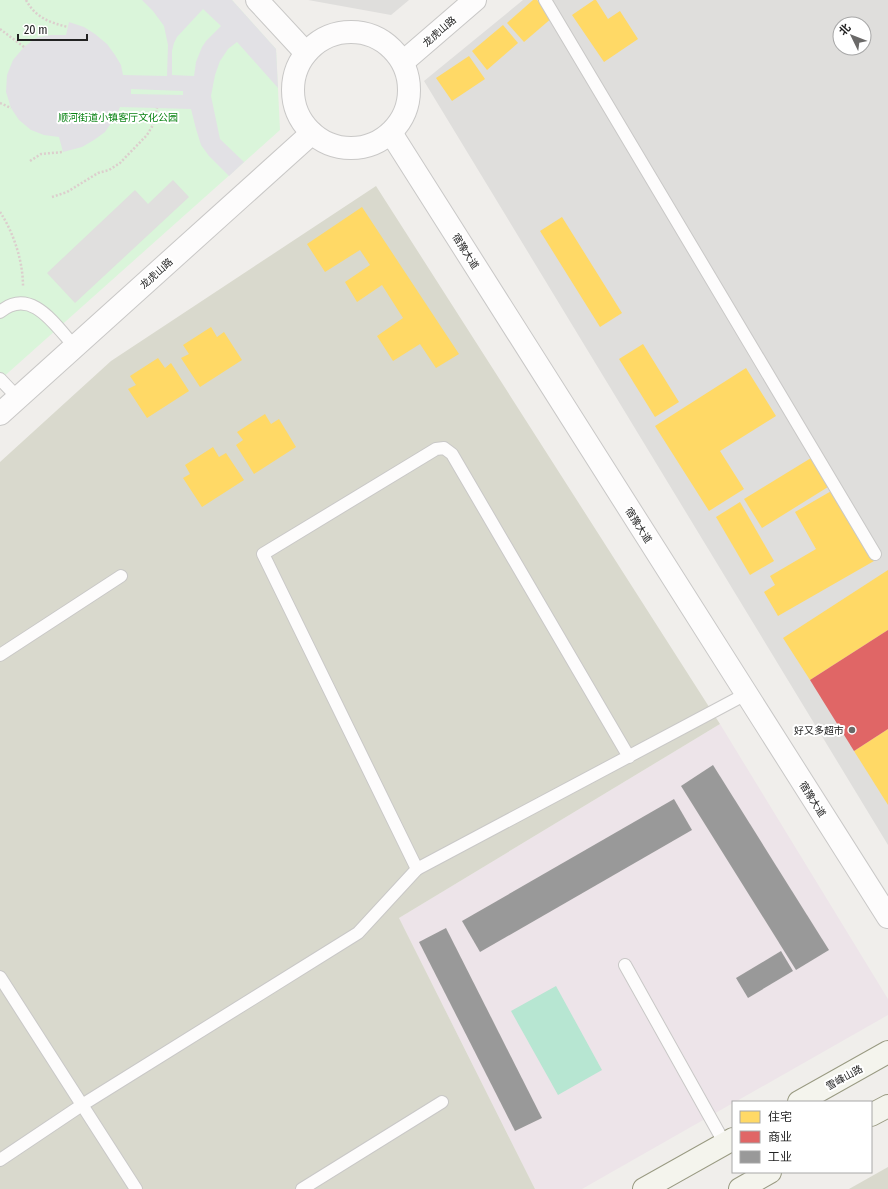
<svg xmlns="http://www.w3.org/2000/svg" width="888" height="1189" font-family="'Fira Sans Condensed','Noto Sans SC',sans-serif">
<rect width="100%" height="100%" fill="#f0eeeb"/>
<g fill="#dfdedc" fill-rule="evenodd">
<path d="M308,0h101l-18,15z"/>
<path d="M523,0h365v845l-464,-764zM840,24h24v24h-24z"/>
</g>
<path fill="#ede4e9" d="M720,724l168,275v16l-153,87h-2v1l-151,86h-47l-136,-271z"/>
<g fill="#d9d9cd">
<path d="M376,186l344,538 -321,194 136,271h-535v-727l111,-101z"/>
<path d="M888,1167v22h-39z"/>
</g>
<path fill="#daf5da" d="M0,0h232l44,49 4,81 -280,250z"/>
<path fill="#b7e6d2" d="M556,986l46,84 -44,25 -47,-84z"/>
<path fill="#e0dfde" d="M173,180l16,17 -114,106 -28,-30 88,-83 13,14z"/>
<path fill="#e2e1e5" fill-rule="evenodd" d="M142,0h90l44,49 2,39 -41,-46 -9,7 -8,12 -5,14 -4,21 9,43 24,23 -15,14 -20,-20 -8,-11 -5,-16 -5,-20 -71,-2 -4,9 -11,16 -11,8 -12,7 -19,5 -4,-15 -15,-2 -13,-5 -12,-10 -8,-12 -5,-16 1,-17 6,-15 11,-13 12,-9 15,-3h15l3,-13 15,5 11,7 12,10 8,11 6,10 2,10 44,1 1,-31 -4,-19 -11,-15zM203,9l18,17 -15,15 -4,6 -6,15 -2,14 -22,-1v-24l2,-8 3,-6zM131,89l52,2v4l-52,-1z"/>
<g fill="#ffd966">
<path d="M533,0h4l16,17 -29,25 -17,-19z"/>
<path d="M594,0h2l12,19 12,-8 18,28 -34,23 -32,-47z"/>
<path d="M503,25l15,18 -31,27 -15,-19z"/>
<path d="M469,56l16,23 -33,22 -16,-23z"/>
<path d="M362,207l97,147 -23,14 -16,-24 -27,17 -16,-25 26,-18 -21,-33 -25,17 -12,-20 25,-17 -10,-15 -35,22 -18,-28z"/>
<path d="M562,217l60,96 -22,14 -60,-96z"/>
<path d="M211,327l6,10 7,-5 18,28 -42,27 -19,-29 8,-4 -6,-9z"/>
<path d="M643,344l36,58 -24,15 -36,-58z"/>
<path d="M158,358l7,10 6,-5 18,28 -42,27 -19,-29 8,-4 -6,-9z"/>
<path d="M746,368l30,48 -56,35 24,38 -35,22 -54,-85z"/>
<path d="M265,414l6,10 8,-5 17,28 -42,27 -18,-29 7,-5 -6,-8z"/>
<path d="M213,447l6,10 7,-4 18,27 -42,27 -19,-29 7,-4 -5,-9z"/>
<path d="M811,458l17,29 -66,41 -18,-29z"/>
<path d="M833,490l41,71 -96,55 -14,-24 11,-7 -5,-9 46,-27 -21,-37z"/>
<path d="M740,502l34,59 -24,14 -34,-58z"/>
<path d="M888,570v60l-78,50 -27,-42z"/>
<path d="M888,729v76l-34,-54z"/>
</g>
<path fill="#e06666" d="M888,630v99l-34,22 -44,-71z"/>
<g fill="#999">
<path d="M713,765l116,185 -33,20 -115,-184z"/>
<path d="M674,799l18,31 -212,122 -18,-31z"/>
<path d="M446,928l96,190 -27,13 -96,-189z"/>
<path d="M781,951l12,20 -45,27 -12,-20z"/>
</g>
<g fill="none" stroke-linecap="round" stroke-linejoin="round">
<defs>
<g id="service">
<path d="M545,0l330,554"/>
<path d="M0,312c31,-26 55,13 75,35"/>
<path d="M0,379l18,19"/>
<path d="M0,655l121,-79"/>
<path d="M629,757l-177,-303 -8,-6 -8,1 -173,105 154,315 329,-175"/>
<path d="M625,965l100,179"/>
<path d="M0,977l136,212"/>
<path d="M0,1160l82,-55 276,-172 59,-64"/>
<path d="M302,1189l140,-87"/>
</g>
<g id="tertiary">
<path d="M257,0l49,53"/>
<circle cx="351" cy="90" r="58"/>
<path d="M403,62l72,-62"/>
<path d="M391,133l497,784"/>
<path d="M0,414l312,-281"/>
</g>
<g id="secondary">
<path d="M799,1102l89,-50"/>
<path d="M871,1115l17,-9"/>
<path d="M644,1189l89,-50"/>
<path d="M740,1189l30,-17"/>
</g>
</defs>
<use href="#service" stroke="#c9c8c7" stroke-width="14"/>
<use href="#tertiary" stroke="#c9c8c7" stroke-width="24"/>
<use href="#secondary" stroke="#999a82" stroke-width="24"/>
<g stroke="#dccecd" stroke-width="2.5" stroke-dasharray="2 2" stroke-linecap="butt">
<path d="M26,0c9,17 24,23 42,27"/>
<path d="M0,29l24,18"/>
<path d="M0,103l11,5"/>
<path d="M30,161l11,-7 22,-2"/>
<path d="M52,197l15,-5 31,-19 11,-3 11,-7 27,-28 6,-10 4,-17"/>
<path d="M0,212c14,21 23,50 23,74"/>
</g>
<use href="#service" stroke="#fdfcfc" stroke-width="12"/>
<use href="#tertiary" stroke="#fdfcfc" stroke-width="22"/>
<use href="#secondary" stroke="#f4f4ed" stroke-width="22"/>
</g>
<circle fill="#6a6968" stroke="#fff" stroke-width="1.5" cx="852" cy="730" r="4"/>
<g text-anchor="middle" stroke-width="4" stroke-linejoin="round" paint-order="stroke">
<g font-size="10" fill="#222" stroke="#fff">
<text transform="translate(439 31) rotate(-41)" y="4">龙虎山路</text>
<text transform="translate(466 251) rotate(58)" y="4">宿豫大道</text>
<text transform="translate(156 273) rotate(-42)" y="4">龙虎山路</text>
<text transform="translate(639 525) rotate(58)" y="4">宿豫大道</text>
<text transform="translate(813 799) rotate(58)" y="4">宿豫大道</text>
<text transform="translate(844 1077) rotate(-29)" y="4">雪峰山路</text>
</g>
<g font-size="10" fill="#0c8416" stroke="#fff">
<text x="118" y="121">顺河街道小镇客厅文化公园</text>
</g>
<g font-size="10" fill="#222" stroke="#fff" text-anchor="end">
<text x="844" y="734">好又多超市</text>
</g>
</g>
<rect x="732" y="1101" width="140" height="72" fill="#ffffff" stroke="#a7a7a7"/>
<rect x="740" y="1111" width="20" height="12" fill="#ffd966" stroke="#a7a7a7"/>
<text x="768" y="1121" font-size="12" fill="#222222">住宅</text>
<rect x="740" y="1131" width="20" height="12" fill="#e06666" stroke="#a7a7a7"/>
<text x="768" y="1141" font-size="12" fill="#222222">商业</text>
<rect x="740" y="1151" width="20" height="12" fill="#999999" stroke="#a7a7a7"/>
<text x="768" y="1161" font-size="12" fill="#222222">工业</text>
<g transform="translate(852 36) rotate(313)"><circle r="19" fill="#ffffff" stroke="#a7a7a7"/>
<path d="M0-3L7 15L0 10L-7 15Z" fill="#6a6968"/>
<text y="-6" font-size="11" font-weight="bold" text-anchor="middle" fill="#222222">北</text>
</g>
<path d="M18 34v6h69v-6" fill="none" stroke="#222222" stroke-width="2"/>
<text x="24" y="34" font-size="12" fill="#222222" stroke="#ffffff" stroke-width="3" paint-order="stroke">20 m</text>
</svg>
